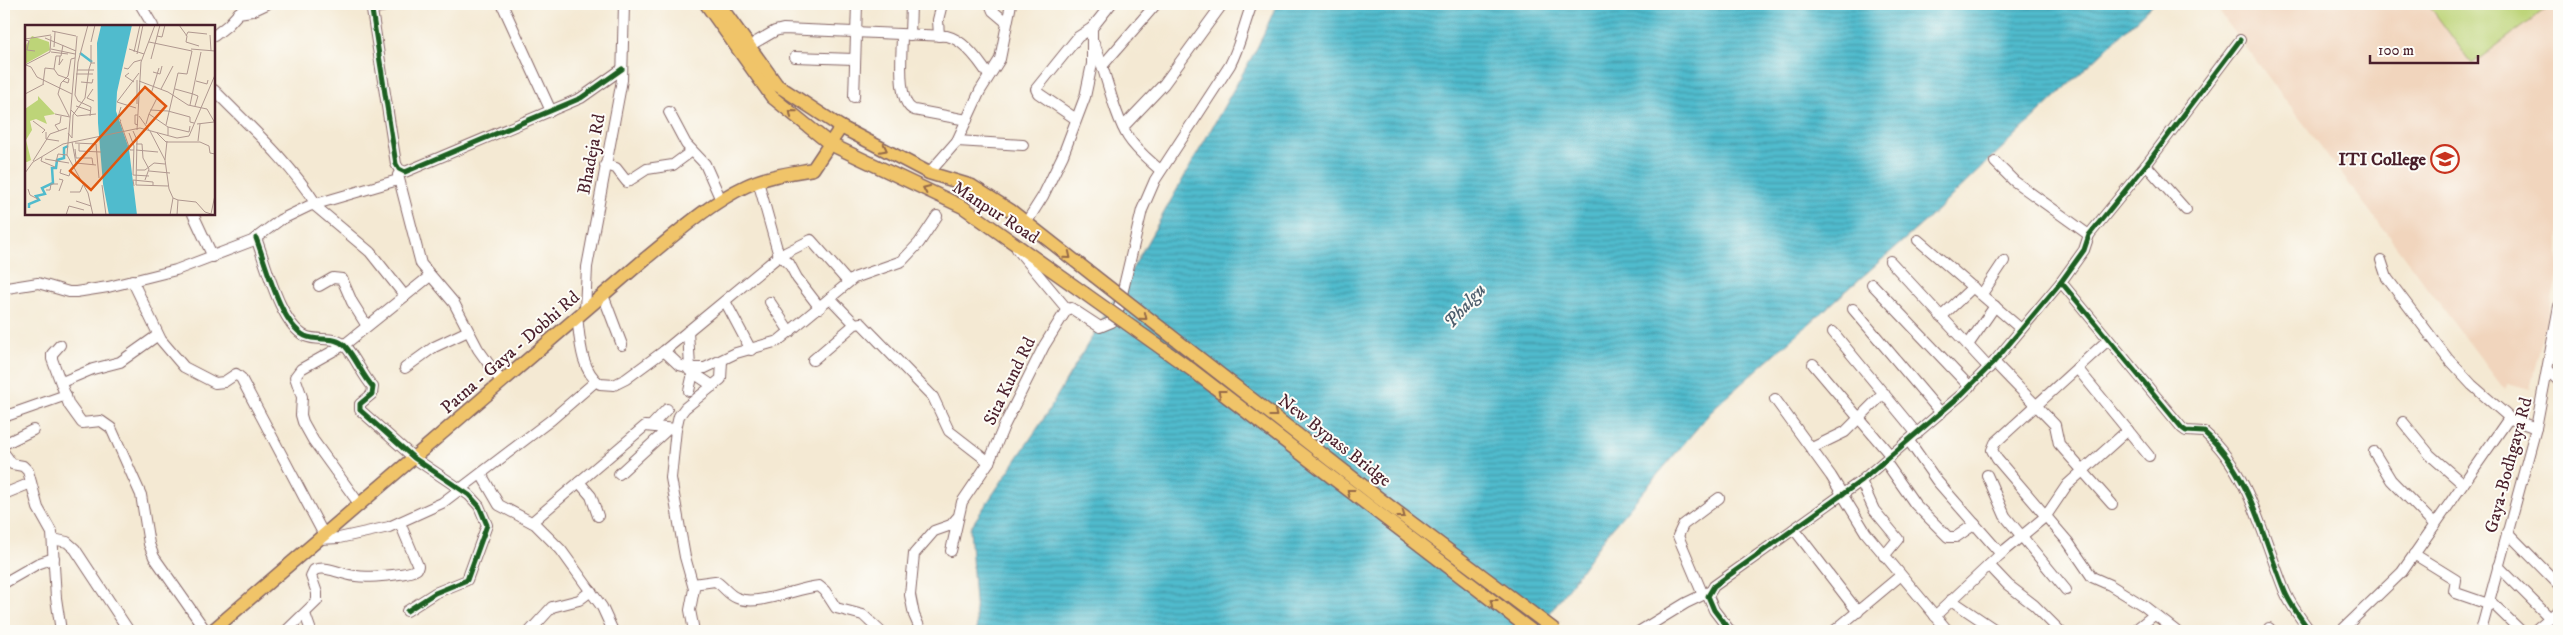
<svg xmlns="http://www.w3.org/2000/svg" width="2563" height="635" font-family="'IM FELL DW Pica',serif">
<defs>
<pattern id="water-rules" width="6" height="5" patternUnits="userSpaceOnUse" patternTransform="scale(1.25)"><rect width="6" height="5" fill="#50bbcd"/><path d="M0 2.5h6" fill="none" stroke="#4497a7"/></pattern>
</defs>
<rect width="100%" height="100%" fill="#fdfcf7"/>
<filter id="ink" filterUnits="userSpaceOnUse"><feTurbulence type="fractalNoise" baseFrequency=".02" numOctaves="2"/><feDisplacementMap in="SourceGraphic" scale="10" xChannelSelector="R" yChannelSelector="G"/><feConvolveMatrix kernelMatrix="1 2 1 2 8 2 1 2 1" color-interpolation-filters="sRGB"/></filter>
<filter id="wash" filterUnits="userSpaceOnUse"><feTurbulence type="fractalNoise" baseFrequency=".0096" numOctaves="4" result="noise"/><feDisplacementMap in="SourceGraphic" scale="20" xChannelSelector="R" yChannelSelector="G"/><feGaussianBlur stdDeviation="1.12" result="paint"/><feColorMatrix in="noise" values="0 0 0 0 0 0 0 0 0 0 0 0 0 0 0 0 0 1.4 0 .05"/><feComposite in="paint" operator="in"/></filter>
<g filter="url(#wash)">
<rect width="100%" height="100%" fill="#f4e9d3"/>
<path fill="#f1d5bd" d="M2226,4h333v266l-29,119 -23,-6 -3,6 -284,-376z"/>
<path fill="#bdd478" stroke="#847a52" d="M2428,4h117l3,3 -76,57z"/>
<path fill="url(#water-rules)" stroke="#4d6d7c" d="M1277,4h876l-223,213 -214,189 -109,128 -70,97h-560l-7,-103 71,-105 94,-159 123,-218z"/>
</g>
<g filter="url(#ink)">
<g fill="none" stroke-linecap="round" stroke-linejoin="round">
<defs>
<g id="minor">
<path d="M140,4l13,22"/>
<path d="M371,4l25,160 3,5 6,3 176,-74 41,-29"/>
<path d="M502,4l49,107"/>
<path d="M990,4l3,7 13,11"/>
<path d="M372,9l23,-5"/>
<path d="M238,13l14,-2 15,-7"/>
<path d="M902,35c0,17 -6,68 12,75l53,10"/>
<path d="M910,35l1,-31"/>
<path d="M214,36l14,-11 19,-21"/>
<path d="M939,36l-1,-16 4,-16"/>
<path d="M1094,43c12,29 19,69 34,94 8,13 21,23 32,33"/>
<path d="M749,46l26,-15 8,-2 164,7c17,4 33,26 42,40"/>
<path d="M795,57l59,2"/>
<path d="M1103,65l53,-61"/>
<path d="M214,90c36,37 74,70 102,114"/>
<path d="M854,97l3,-93"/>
<path d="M669,112l17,32 19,20 16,36"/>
<path d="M1076,119l-38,-26 -2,-4 42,-52 14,-9"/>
<path d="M1123,127l41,-43 57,-78"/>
<path d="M957,141l66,4"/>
<path d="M1995,162l19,19 75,54"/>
<path d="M605,165l11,3 11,14 20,-13 26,-4 19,-14"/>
<path d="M2146,165l40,45"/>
<path d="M929,173l28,-32 23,-50 20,-32 11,-55"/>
<path d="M398,175l23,89 33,39 24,46 23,32"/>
<path d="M314,205l56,47 35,44"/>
<path d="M193,214l20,43"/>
<path d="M1026,223l17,-27 20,-41 22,-58 7,-33v-36l19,-24"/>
<path d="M256,238c10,26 24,85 49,98 13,6 30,-1 40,10 11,12 17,29 28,41l-1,7 -12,10v6l54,48 55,37 10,11 8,19 -20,55 -32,13 -28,18"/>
<path d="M1918,240l103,89"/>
<path d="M1017,249l50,60"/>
<path d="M779,256l32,-16 37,42"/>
<path d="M779,256l10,7 8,15 23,30"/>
<path d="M2381,260l6,18 61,81 24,26 39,34"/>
<path d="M1890,261l99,107"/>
<path d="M132,280l29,60 23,27 31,16 9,-1 12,-8 5,4 83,157"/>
<path d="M2061,282l121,146 4,3 18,1c46,40 59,106 81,160 6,14 16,27 25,39"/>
<path d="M1872,284l98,103"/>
<path d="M319,286l14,-8 9,1 10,23 15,24"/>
<path d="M7,288l31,-5 31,9h7l32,-5 68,-17 76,-29 28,-21 29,-14 89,-26"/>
<path d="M1982,294l22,-33"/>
<path d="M603,295l19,50"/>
<path d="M830,298l25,26"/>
<path d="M725,301l26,49"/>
<path d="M770,302l20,30"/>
<path d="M1067,309l4,-1 29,19 12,-5 6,-11 24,-101 13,-30 75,-115c10,-19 14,-41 22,-61"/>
<path d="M1853,309l88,104"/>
<path d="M585,310l2,-43 35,-187 2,-76"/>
<path d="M577,316c3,22 3,54 23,68l14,1 12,-6 38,-28 115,-95 -21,-75"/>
<path d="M1941,317l32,-30"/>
<path d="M688,331l2,37 3,5 -4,18"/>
<path d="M1833,332l84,102"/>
<path d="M2108,340l-113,103 -3,7 5,9 71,83 24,35 18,8 34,21 32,25"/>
<path d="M60,345l-8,9v5l17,46 13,18 19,-2 10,7 30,67 8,49 5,13 52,74"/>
<path d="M1968,345l27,-39"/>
<path d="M664,351l15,14 11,3h15l31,-15 42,-12 76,-63 48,-17 17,-18 18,-27"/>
<path d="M813,360l42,-36 6,-1 72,74 16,34 40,31"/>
<path d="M1994,362l61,63 4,19 53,60"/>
<path d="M1813,364l78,92"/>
<path d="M405,368l29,-21 34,-16"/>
<path d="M2077,368l72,88"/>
<path d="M689,370l24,16"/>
<path d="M2548,370l11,10"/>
<path d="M62,382l31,-13 27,-7 38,-27"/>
<path d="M1775,399l56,77 35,57 82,98"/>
<path d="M9,415l57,-20"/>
<path d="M2403,422l27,33 33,29"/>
<path d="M651,426l16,-17"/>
<path d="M1909,441l28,40 64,73"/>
<path d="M4,444l29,-14"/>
<path d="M1812,448l33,-16 39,-39"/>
<path d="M2374,452l17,28 44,45"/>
<path d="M4,453l8,11 11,2 5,5 10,37 14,25 4,65 5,33"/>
<path d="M1885,461l30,43 33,33h8l19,-13"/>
<path d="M481,474l18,31 36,19 26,26 41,57 11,24"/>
<path d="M619,474l49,-45"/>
<path d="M1987,475l18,41 61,74"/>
<path d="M1861,481l13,29 24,29 -14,17"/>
<path d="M579,482l12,14 7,20"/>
<path d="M4,494l27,-11"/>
<path d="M360,505l-47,-65 -10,-18 -2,-7 1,-18 -7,-20 6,-8 43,-24 86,-69"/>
<path d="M532,522l113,-96 31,3"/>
<path d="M1794,529l64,83"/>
<path d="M2507,532l52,53"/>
<path d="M53,539l14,3 8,7 54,82"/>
<path d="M319,539l20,-1 50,-11 53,-24 109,-83 45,-39"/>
<path d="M951,551l11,-49 27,-40 15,-36 40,-80 23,-37"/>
<path d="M2414,554l42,26 -2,11 2,2 32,11"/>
<path d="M1989,565l19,20 26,20 26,26"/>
<path d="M2498,566l52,52"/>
<path d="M4,583l33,-19 17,-6"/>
<path d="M693,584l22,-3c8,4 13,14 22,17 21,9 59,-10 82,-12l6,5 11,17 27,7 17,16"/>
<path d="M1703,595l-25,-59 5,-11 36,-27"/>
<path d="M1951,600l46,31"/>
<path d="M2489,600l32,31"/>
<path d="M305,614l6,17"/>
<path d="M1935,616l71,-67 40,-33 21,-31 61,-55"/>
<path d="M2269,628l3,3"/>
<path d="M286,631l31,-30v-8l-6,-17 3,-6c15,-5 27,5 42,6 11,2 53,-1 61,-7l1,-3 -18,-43"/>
<path d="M530,631l22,-24 27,-7 12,-9"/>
<path d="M694,631l-4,-21 4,-21 -9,-32 -14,-79 5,-49 3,-13 6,-8 36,-29 1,-18"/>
<path d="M921,631l-7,-16 -4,-20 4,-41 20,-23 17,-6 6,-7"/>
<path d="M1640,631l46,-28 23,-11"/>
<path d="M1730,631l-16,-21 -6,-14 6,-10 147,-105 100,-86 33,-33 67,-80 23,-32 5,-15 57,-70 94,-125"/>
<path d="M1834,631l66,-55"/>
<path d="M2134,631l20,-16"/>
<path d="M2341,631l61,-59 105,-151 4,-2 25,9"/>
<path d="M2481,631l55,-203 23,-122"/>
<path d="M2534,631l25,-21"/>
</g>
<g id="major">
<path d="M706,4l66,93 58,47 133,63 121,86"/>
<path d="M719,4l58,81 64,42 88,46 43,13 38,24 83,65"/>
<path d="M212,631l434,-373c31,-25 64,-55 100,-72 21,-10 45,-13 67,-17l28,-42"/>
</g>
</defs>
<use href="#minor" stroke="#866666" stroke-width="12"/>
<use href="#major" stroke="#866666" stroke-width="15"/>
<use href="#minor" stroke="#fff" stroke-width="10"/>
<use href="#major" stroke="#f0c469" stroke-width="12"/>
<defs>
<g id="major-bridge">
<path d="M1093,275l287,224 176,132"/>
<path d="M1084,293l108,77 340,261"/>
</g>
</defs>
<use href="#major-bridge" stroke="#866666" stroke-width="15" stroke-linecap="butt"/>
<use href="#major-bridge" stroke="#f0c469" stroke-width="12"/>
<defs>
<g id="cycleway">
<path d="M371,4l25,160 3,5 6,3 176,-74 41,-29"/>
<path d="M256,238c10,26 24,85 49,98 13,6 30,-1 40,10 11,12 17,29 28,41l-1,7 -12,10v6l54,48 55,37 10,11 8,19 -20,55 -32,13 -28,18"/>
<path d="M2061,282l121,146 4,3 18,1c46,40 59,106 81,160 6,14 16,27 25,39"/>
<path d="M1730,631l-16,-21 -6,-14 6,-10 147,-105 100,-86 33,-33 67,-80 23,-32 5,-15 57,-70 94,-125"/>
</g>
</defs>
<use href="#cycleway" stroke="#fdfcf7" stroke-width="8"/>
<use href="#cycleway" stroke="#1b5e20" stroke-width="5"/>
</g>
<defs><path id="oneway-chevron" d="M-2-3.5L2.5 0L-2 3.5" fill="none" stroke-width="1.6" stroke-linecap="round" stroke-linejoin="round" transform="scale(1.25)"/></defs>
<g stroke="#956947">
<use href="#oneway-chevron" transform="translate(792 113) rotate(-140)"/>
<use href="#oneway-chevron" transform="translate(884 149) rotate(27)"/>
<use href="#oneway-chevron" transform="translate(926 189) rotate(-155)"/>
<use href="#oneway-chevron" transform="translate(1068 256) rotate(39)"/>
<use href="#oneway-chevron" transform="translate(1144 317) rotate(39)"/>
<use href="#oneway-chevron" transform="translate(1221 393) rotate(-142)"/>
<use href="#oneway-chevron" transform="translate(1274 414) rotate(38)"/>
<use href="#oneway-chevron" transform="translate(1350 492) rotate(-142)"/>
<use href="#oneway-chevron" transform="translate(1402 515) rotate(37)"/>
<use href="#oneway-chevron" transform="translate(1493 602) rotate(-142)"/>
</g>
</g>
<defs>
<symbol id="school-ring" viewBox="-11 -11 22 22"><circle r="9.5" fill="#fdfcf7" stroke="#c8321e" stroke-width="1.5"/><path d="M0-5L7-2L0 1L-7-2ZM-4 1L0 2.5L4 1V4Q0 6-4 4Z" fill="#c8321e"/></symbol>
</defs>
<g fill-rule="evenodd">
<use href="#school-ring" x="2429" y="143" width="32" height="32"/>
</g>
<g text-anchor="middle" stroke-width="4" stroke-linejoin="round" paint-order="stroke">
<g font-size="18" fill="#4a1f2b" stroke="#fdfcf7">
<text transform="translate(591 154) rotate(-79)" y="6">Bhadeja Rd</text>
<text transform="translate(996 212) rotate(33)" y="6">Manpur Road</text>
<text transform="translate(510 352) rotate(-41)" y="6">Patna - Gaya - Dobhi Rd</text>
<text transform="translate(1009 381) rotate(-64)" y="6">Sita Kund Rd</text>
<text transform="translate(1335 440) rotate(38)" y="6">New Bypass Bridge</text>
<text transform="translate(2508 465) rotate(-75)" y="6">Gaya-Bodhgaya Rd</text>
</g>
<g font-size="18" font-weight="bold" fill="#4a1f2b" stroke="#fdfcf7" text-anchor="end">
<text x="2426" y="165">ITI College</text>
</g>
<g font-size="19" font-style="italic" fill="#4c5d6c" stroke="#fdfcf7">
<text transform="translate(1464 305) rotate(-48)" y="7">Phalgu</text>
</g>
</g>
<g transform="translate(25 25)">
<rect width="190" height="190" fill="#f4e9d3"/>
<path d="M7,11l17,6 1,8 -25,14 1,-19zM13,71l17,18 -11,2 3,8 -11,-5 -6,2 2,9 -6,10 5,20 -4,2h-2v-53l13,-9z" fill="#bdd478"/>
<path d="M107,0l-15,67 -1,19 13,38 8,66h-28l-6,-31 -5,-61 -1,-80 4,-17z" fill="#50bbcd"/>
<path fill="none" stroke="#50bbcd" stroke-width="2.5" d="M55,28l12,9M4,183v-4l10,-4 -3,-4 9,-2 -3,-6 11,-5 -1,-15h4l1,-8 7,-2v-10l4,-2"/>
<path fill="none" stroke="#b09890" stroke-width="1" d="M154,0l8,11 -1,6 13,4M27,6l24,5M185,10l1,16M52,11l-10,119 21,38 5,22M132,11l5,1 3,-12M161,11l2,-4 19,2M20,13l31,13M0,14l26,-4M0,15l4,1 -2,9 8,1M66,17l4,-17M124,17l43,9 -5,23 -9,-1 -12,52M130,19l5,-19M66,20v18M29,22l1,-15M26,24l24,5M104,24l15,5M166,24l24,2M26,27l17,2M109,27l6,-27M112,29l6,-29M35,31l-1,9 4,-6M126,34l4,-15M0,40l25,-13 1,-16M1,40l5,2 6,10 35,17M99,43l4,1 6,-7 7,-2M52,45h17M128,47l7,2 2,-8M104,48l-4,3 9,6M51,49h17M112,55v24M38,56l5,2 1,-4 -11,-4 -4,-6 2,-13h5l2,-11M114,56l29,11 20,13 19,4 8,14M171,56l11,3 1,-4M56,57l11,1 1,-4M18,59l2,-16 9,1M68,64l-6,9 7,3M136,64l12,-23M150,64l18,5M0,69l19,-10M126,69l8,-26M168,69l5,2 -3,10M50,70l3,-33 10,-37M50,70l3,6 13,6 -1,9M165,80l11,-53M51,81l15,5M96,82l-3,10 3,4M111,83l-19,-6 22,-29M46,85l6,6 19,-2M125,85l18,1M143,86l22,6v5l4,1M30,89l15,3M124,89l8,-16M44,91l-11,-22 3,-11 7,-7 3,-17 4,-1M114,91l10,14M8,96l12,9 -3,3M95,96l10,29h4M121,99l3,-10 19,13v8M172,99l17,-2M113,100l-3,-1v-9h3M143,102l21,5 1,-6M112,105l4,-68 14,-37M34,106l-4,-6 5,-2 1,-7M108,106l4,9 -1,45 32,1M125,106l15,29 4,29 4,9 5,2 -1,15M21,107v7l13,2M43,108l4,5 1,-23 12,-17 4,-29 2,-6h4M104,108l5,13 -1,29 16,1M132,108l9,9h34l9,4 1,7 5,1M173,116l2,-17M47,117l4,21 20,2M50,118l21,1 3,34M54,119v7l22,1M111,119h6l1,14 6,11 -4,11M50,124l1,9h16l1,7M111,125l22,2M17,132l-1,4 14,6M20,134l24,4M140,135l2,-19M8,136l17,-27 17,-6M31,137l2,-8 9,1M36,144l-1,4 9,3 2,-6M112,145h8l9,-7 11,1M124,146l21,2M0,148l8,-11 30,-18 77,-16 37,10 12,-2 26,-61M34,154l4,1 -4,11M77,160l4,30M109,161l-1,-6 20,2v3M3,164l2,6 8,4M21,165h4l1,-6h7M45,167h10l3,-7M153,175l18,2 9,10 6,2 4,-19M51,176l15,5M41,190l3,-9 15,4M145,190l3,-17"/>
<path fill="#e0560e" fill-opacity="0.15" stroke="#e0560e" stroke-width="2.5" d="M120,62l21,19 -75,84 -21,-19z"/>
<rect width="190" height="190" fill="none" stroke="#4a1f2b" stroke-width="2.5"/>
</g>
<rect width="2563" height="635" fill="none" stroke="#fdfcf7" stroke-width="20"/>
<path d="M2370 55v8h108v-8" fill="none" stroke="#4a1f2b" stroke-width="2.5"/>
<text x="2378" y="55" font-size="15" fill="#4a1f2b" stroke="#fdfcf7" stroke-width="4" paint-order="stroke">100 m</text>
</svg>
